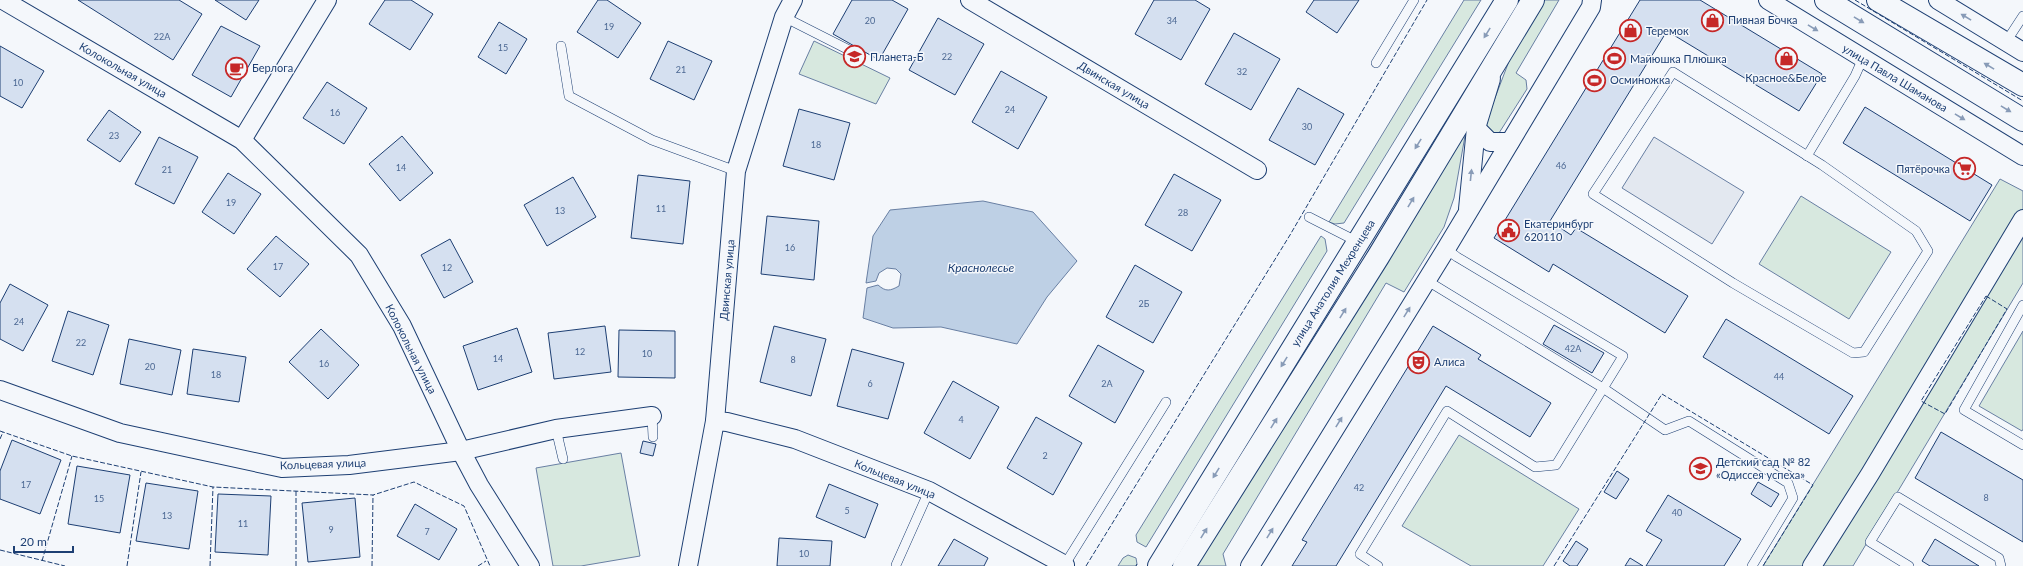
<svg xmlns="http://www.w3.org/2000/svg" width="2023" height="566" font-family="Lato,sans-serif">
<rect width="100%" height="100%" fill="#f4f7fb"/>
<g fill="#d7e8df" stroke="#687fa3">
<path d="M1464,0h17l-137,223 -9,1 -6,-2z"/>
<path d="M1540,0h19l-43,73 10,7 1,9 -28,44h-7l-7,-9 34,-89z"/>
<path d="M814,41l76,37 -14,26 -77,-30z"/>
<path d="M1468,119l-14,79 -10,29 -40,65 -18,-9 -163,271 3,12h-29z"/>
<path d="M2000,179l23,12v92l-170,283h-90z"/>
<path d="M1801,196l90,56 -42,67 -90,-55z"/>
<path d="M1321,236l4,3 2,12 -181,296 -9,-5 -1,-7z"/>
<path d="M2023,331v98l-1,2 -43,-25z"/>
<path d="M1459,435l120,74 -36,57h-72l-69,-40z"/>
<path d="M621,453l19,103 -59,10h-28l-17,-98z"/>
<path d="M1128,555l8,3 1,6 -1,2h-18l5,-8z"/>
</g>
<path fill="#e3e8f0" stroke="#687fa3" d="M1654,137l90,55 -32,52 -90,-56z"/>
<path fill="#bed0e5" stroke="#687fa3" d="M983,201l50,11 44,49 -30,36 -30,47 -76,-17 -48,1 -30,-10 4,-30 11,-3c8,7 12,6 21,1l2,-12 -5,-5 -9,-1 -8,5 -3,8 -10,2 7,-47 17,-26z"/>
<g fill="#d5e0f0" stroke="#1d3f73">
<path d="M78,0h101l23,14 -29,46z"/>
<path d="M215,0h44l-13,20z"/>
<path d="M385,0h26l22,14 -23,36 -41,-26z"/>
<path d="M598,0h9l34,23 -23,35 -41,-26z"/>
<path d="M852,0h40l16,9 -29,51 -46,-26z"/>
<path d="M1154,0h41l15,9 -29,51 -46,-26z"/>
<path d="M1314,0h45l-22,33 -31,-21z"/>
<path d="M1640,0h60l122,74 -23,37 -132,-80 -117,190 21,14 5,-7 112,68 -23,37 -112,-69 -4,8 -55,-34z"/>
<path d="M938,18l46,26 -29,51 -46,-25z"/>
<path d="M499,22l28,17 -21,35 -28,-17z"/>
<path d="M221,26l39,20 -29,51 -39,-22z"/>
<path d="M1234,33l46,26 -29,51 -46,-26z"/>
<path d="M668,41l44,20 -18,39 -44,-21z"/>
<path d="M0,46l44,25 -22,37 -22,-12z"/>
<path d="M1001,71l46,26 -29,52 -46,-27z"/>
<path d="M327,82l40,26 -23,36 -41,-26z"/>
<path d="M1298,88l46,26 -29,51 -46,-25z"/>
<path d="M1865,107l127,78 -22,36 -127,-78z"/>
<path d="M799,109l51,14 -16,57 -51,-14z"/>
<path d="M109,110l32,22 -21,30 -33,-22z"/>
<path d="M402,136l31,37 -33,28 -31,-37z"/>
<path d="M159,137l39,20 -24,47 -39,-20z"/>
<path d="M228,173l33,21 -27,40 -32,-22z"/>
<path d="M1174,174l47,26 -29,51 -47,-26z"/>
<path d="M638,175l52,6 -7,63 -52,-6z"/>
<path d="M573,177l23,40 -49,29 -23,-41z"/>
<path d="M767,216l52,5 -5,59 -53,-6z"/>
<path d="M276,236l33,28 -29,33 -33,-28z"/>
<path d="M450,239l23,43 -29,16 -23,-43z"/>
<path d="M1135,265l47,27 -29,51 -47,-26z"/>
<path d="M10,284l38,21 -25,46 -23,-12v-36z"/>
<path d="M68,311l41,14 -16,50 -41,-14z"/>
<path d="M1726,319l127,77 -24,38 -126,-77z"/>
<path d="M1554,325l50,28 -12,20 -49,-29z"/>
<path d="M605,326l6,46 -57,7 -6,-46z"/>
<path d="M774,326l52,13 -15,57 -51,-14z"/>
<path d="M1433,326l48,29 -3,4 73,44 -21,34 -84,-51 -110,180h-44l15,-24 -5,-2z"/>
<path d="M517,328l15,44 -54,18 -15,-44z"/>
<path d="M321,329l38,36 -31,34 -39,-37z"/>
<path d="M619,330l56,1v47l-57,-1z"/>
<path d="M129,339l52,11 -9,45 -52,-11z"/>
<path d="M1098,345l46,26 -29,52 -46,-27z"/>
<path d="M193,349l53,8 -7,45 -52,-8z"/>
<path d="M852,349l52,14 -16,56 -51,-13z"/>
<path d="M953,381l46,26 -29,52 -46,-26z"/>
<path d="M1036,417l46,26 -29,52 -46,-27z"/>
<path d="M1941,432l82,48v62l-108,-64z"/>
<path d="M12,440l49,20 -21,54 -40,-15v-28z"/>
<path d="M643,441l13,3 -3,12 -13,-3z"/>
<path d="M77,466l53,9 -10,58 -52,-9z"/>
<path d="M1617,471l12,8 -13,20 -12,-7z"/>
<path d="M1758,482l21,12 -8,13 -20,-13z"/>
<path d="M146,483l52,8 -9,58 -53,-8z"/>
<path d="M829,484l49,20 -13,34 -49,-21z"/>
<path d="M218,494l53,2 -3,59 -53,-3z"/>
<path d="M1668,495l73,44 -17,27h-78l16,-26 -16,-9z"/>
<path d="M355,498l5,59 -52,5 -6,-59z"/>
<path d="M415,504l42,25 -18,31 -42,-24z"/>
<path d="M779,538l53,3 -2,25h-53z"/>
<path d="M954,539l34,19 -4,8h-46z"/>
<path d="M1935,539l44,27h-49l-8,-5z"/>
<path d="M1576,541l12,8 -11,17h-7l-7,-5z"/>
<path d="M1630,558l13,8h-18z"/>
</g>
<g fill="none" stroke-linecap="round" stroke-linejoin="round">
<defs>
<g id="lane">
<path d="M784,17l69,35"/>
<path d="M2006,42l17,-26"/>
<path d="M561,46l8,50 83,44 84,31"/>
<path d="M1376,63l38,-63"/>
<path d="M1673,72l149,93 94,66 12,20 -64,101 -11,1 -120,-70 -140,-89z"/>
<path d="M1807,156l48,-80 8,-18"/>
<path d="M1309,217l49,25"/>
<path d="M1426,280l177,108 62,42 24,-9 99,62 5,15 -41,68"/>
<path d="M2023,305l-59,105 59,35"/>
<path d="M652,416l1,21"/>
<path d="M556,429l7,30"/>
<path d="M896,565l33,-74"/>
<path d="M1064,566l102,-164"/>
<path d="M1378,566l-18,-12 87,-143 88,56 21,-2 67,-109 -166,-99 -11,-8"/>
<path d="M1909,566l-39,-24 28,-45 101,61 2,8"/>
</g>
<g id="street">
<path d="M3,0l239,140 117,115 43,71 59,125 18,34 51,81"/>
<path d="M970,0l287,170"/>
<path d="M1768,0l255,156"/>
<path d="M1938,0l85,52"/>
<path d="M1476,128l14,14h20"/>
<path d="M242,140l85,-140"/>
<path d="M1468,209l8,-81 15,-49"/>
<path d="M0,390l120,43 162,35 67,-3 112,-14 95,-22 96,-13"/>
<path d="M715,421l12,1 68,17 134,52 136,74"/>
<path d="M688,566l27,-145 21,-250 48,-154 9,-17"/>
<path d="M1250,566l196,-317 145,-242 1,-7"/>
<path d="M1812,566l58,-92 153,-255"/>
</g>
<g id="secondary">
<path d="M1826,0l197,120"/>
<path d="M1878,0l145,85"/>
<path d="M1159,566l348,-566"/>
<path d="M1184,566l194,-309 155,-257"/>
</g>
</defs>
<use href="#lane" stroke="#1d3f73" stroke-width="10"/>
<use href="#street" stroke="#1d3f73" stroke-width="20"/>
<use href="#secondary" stroke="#1d3f73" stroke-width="24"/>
<use href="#lane" stroke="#f4f7fb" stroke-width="9"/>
<use href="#street" stroke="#f4f7fb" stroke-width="18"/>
<use href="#secondary" stroke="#f4f7fb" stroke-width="22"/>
<g stroke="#1d3f73" stroke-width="1" stroke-dasharray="5 2" stroke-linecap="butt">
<path d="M1855,0l168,101"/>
<path d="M1986,296l21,13 -62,105 -24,-13z"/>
<path d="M0,431l72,25 141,31 160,8 41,-13 50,24 26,60"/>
<path d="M0,439l3,-7"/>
<path d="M0,550l65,16"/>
<path d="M42,561l30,-105"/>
<path d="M127,566l14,-94"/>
<path d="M210,566l3,-79"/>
<path d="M296,566v-75"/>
<path d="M372,566l1,-71"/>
<path d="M478,566l8,-5"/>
<path d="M1086,566l204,-331 137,-235"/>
<path d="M1136,566l1,-2"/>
<path d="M1554,566l108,-172 151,91 -50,81"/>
</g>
</g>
<defs><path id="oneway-solid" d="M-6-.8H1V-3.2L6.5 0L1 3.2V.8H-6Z"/></defs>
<g fill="#889bb7">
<use href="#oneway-solid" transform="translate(1966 17) rotate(-149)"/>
<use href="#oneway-solid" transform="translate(1859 20) rotate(31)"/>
<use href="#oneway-solid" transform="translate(1813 28) rotate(31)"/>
<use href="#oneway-solid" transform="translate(1487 33) rotate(122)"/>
<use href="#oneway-solid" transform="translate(1989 66) rotate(-149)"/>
<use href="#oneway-solid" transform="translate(2006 109) rotate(31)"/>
<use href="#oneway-solid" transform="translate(1960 117) rotate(31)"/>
<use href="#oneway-solid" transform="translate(1418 144) rotate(122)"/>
<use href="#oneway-solid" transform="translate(1471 175) rotate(-84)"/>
<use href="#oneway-solid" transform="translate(1411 202) rotate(-59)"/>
<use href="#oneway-solid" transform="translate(1407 312) rotate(-58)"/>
<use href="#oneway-solid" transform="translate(1343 313) rotate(-58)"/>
<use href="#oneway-solid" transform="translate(1284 362) rotate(122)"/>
<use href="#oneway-solid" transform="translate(1339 422) rotate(-58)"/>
<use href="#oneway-solid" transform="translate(1274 423) rotate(-58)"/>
<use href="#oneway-solid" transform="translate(1216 473) rotate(122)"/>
<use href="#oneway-solid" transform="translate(1204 533) rotate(-58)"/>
<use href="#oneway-solid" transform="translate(1270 533) rotate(-58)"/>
</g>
<defs>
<symbol id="shop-ring" viewBox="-11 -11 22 22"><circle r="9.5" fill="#f4f7fb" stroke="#c62828" stroke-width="1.5"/><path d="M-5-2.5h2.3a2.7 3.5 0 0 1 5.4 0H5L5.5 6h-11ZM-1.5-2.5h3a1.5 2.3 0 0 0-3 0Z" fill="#c62828"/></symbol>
<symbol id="school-ring" viewBox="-11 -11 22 22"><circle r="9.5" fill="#f4f7fb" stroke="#c62828" stroke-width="1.5"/><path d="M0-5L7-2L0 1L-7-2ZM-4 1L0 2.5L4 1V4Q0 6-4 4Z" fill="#c62828"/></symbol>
<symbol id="stadium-ring" viewBox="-11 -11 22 22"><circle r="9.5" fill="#f4f7fb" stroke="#c62828" stroke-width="1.5"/><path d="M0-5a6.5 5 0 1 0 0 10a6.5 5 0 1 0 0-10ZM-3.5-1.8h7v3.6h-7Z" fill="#c62828"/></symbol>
<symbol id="cafe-ring" viewBox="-11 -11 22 22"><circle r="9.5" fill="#f4f7fb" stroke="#c62828" stroke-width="1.5"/><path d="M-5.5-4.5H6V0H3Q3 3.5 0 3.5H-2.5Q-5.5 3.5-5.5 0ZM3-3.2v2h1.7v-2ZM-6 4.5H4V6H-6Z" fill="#c62828"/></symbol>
<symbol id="supermarket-ring" viewBox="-11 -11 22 22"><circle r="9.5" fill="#f4f7fb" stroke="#c62828" stroke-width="1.5"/><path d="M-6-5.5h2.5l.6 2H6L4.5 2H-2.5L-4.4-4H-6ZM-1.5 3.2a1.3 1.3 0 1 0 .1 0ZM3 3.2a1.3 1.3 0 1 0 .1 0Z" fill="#c62828"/></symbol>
<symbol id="civic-ring" viewBox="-11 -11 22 22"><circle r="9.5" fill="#f4f7fb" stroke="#c62828" stroke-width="1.5"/><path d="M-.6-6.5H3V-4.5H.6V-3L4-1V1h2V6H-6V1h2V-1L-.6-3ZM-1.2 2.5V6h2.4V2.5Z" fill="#c62828"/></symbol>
<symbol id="theatre-ring" viewBox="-11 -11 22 22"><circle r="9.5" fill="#f4f7fb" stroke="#c62828" stroke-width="1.5"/><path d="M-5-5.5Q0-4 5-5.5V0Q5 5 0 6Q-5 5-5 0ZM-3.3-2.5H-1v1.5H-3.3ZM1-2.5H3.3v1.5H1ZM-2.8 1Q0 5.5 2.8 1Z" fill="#c62828"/></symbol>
</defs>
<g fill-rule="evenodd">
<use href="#shop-ring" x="1700" y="8" width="25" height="25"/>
<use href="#shop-ring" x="1618" y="18" width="25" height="25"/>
<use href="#school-ring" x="842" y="44" width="25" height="25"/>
<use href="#shop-ring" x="1774" y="46" width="25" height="25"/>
<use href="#stadium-ring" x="1602" y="46" width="25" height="25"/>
<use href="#cafe-ring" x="224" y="56" width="25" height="25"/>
<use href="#stadium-ring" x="1582" y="68" width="25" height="25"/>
<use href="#supermarket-ring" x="1952" y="156" width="25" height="25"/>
<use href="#civic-ring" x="1496" y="218" width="25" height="25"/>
<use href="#theatre-ring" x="1406" y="350" width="25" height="25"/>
<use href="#school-ring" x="1688" y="456" width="25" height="25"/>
</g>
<g text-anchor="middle" stroke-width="3" stroke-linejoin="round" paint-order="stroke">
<g font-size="9" fill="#4b6792">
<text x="870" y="24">20</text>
<text x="1172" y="24">34</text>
<text x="609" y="30">19</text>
<text x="162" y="40">22А</text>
<text x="503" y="51">15</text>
<text x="947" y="60">22</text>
<text x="681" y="73">21</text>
<text x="1242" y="75">32</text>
<text x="18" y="86">10</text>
<text x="1010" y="113">24</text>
<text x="335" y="116">16</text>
<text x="1307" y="130">30</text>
<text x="114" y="139">23</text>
<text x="816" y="148">18</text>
<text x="1561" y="169">46</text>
<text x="401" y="171">14</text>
<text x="167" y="173">21</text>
<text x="231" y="206">19</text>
<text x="661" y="212">11</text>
<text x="560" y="214">13</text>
<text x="1183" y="216">28</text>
<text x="790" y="251">16</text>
<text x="278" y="270">17</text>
<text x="447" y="271">12</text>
<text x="1144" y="307">2Б</text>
<text x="19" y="325">24</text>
<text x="81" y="346">22</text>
<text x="1573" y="352">42А</text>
<text x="580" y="355">12</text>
<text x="647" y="357">10</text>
<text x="498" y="362">14</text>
<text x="793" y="363">8</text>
<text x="324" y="367">16</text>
<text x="150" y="370">20</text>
<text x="216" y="378">18</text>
<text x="1779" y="380">44</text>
<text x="870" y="387">6</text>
<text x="1107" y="387">2А</text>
<text x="961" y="423">4</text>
<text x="1045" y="459">2</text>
<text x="26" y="488">17</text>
<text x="1359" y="491">42</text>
<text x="1986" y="501">8</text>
<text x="99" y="502">15</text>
<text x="847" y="514">5</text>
<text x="1677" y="516">40</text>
<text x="167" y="519">13</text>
<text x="243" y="527">11</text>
<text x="331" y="533">9</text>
<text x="427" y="535">7</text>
<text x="804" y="557">10</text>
</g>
<g font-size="11" fill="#1d3f73" stroke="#f4f7fb" text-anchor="start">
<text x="1728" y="24">Пивная Бочка</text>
<text x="1646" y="35">Теремок</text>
<text x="870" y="61">Планета-Б</text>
<text x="1630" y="63">Майюшка Плюшка</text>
<text x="252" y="72">Берлога</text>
<text x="1786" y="82" text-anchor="middle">Красное&amp;Белое</text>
<text x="1610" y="84">Осминожка</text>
<text x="1950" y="173" text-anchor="end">Пятёрочка</text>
<text x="1524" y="228">Екатеринбург<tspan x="1524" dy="13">620110</tspan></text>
<text x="1434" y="366">Алиса</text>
<text x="1716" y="466">Детский сад № 82<tspan x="1716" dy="13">«Одиссея успеха»</tspan></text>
</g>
<g font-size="11" fill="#1d3f73" stroke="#f4f7fb">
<text transform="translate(123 70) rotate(30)" y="4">Колокольная улица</text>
<text transform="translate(1895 78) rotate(31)" y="4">улица Павла Шаманова</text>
<text transform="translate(1114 85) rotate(31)" y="4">Двинская улица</text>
<text transform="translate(727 280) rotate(-85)" y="4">Двинская улица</text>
<text transform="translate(1333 283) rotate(-58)" y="4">улица Анатолия Мехренцева</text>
<text transform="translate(411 349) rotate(63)" y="4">Колокольная улица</text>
<text transform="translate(323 464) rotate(-2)" y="4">Кольцевая улица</text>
<text transform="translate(895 479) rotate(22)" y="4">Кольцевая улица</text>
</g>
<g font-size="12" font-style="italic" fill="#1d3f73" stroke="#f4f7fb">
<text x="981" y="272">Краснолесье</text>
</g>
</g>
<path d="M14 546v6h59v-6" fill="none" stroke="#1d3f73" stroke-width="2"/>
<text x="20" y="546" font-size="12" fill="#1d3f73" stroke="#f4f7fb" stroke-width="3" paint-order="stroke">20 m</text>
</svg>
